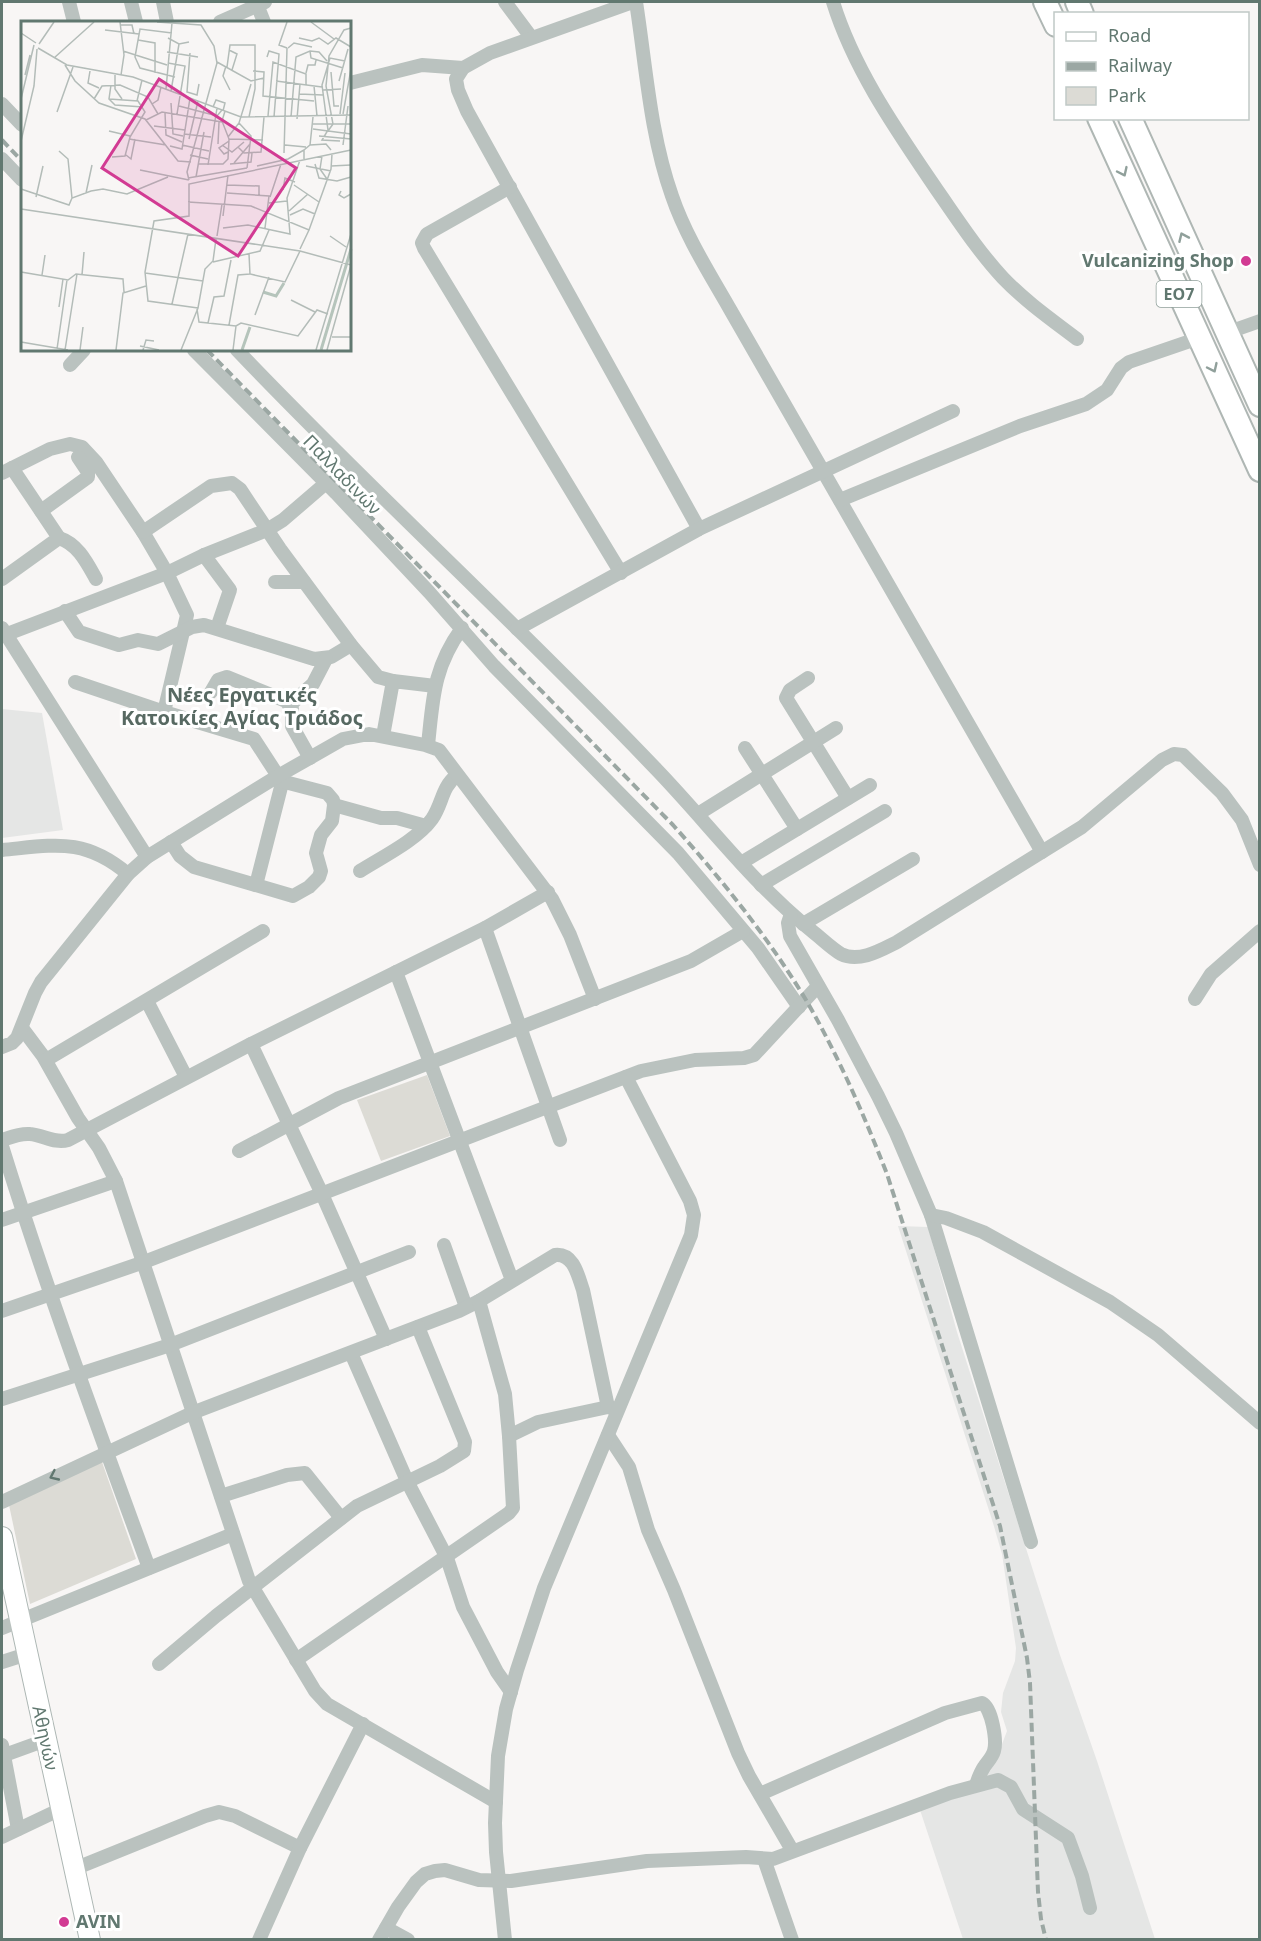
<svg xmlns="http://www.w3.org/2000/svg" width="1261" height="1941" font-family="'Noto Sans',sans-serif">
<rect width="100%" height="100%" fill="#f8f6f5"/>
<g fill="#e5e6e5">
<path d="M2,709l40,4 21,117 -61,8z"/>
<path d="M898,1226l30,1 29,105 103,323 37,106 58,178h-192l-45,-135 64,-22 14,-22 11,-29 -6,-19 2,-19 12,-32 1,-13 -14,-94 -9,-31z"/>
</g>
<g fill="#dcdbd5">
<path d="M427,1075l23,61 -69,25 -24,-61z"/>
<path d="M102,1462l34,97 -106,45 -21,-99z"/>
</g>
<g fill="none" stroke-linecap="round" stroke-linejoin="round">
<defs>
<path id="secondary" d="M2,1537l88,403"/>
<g id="primary">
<path d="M1045,2l11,23"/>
<path d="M1077,2l5,12"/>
<path d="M1099,118l161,352"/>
<path d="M1130,118l130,287"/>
</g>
</defs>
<use href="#secondary" stroke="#adb7b4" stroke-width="22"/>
<use href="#primary" stroke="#afb7b4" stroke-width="26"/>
<g stroke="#bac2bf" stroke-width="14">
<path d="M69,2l5,20"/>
<path d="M131,2l5,20"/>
<path d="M163,2l4,20"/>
<path d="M256,2l8,20"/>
<path d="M505,2l26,35"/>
<path d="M633,2l-143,51 -27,15 -7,11 2,11 9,21 232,418"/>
<path d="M636,2c10,64 14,132 36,194 14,41 38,78 59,115l311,541"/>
<path d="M833,2c21,68 64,129 104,188 21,30 41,61 66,88 22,23 49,42 74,61"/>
<path d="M220,22l45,-20"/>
<path d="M350,83l72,-18 41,3"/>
<path d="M2,104l20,21"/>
<path d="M2,159l20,21"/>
<path d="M510,187l-83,47 -5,9 2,5 197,325"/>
<path d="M1226,333l34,-12"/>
<path d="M194,350l142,143 93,99 65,74 184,187 80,95 41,59"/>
<path d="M237,350c136,143 283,276 419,419 52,54 97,115 156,162 9,7 19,17 29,23 18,9 40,-4 56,-12l185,-115 80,-67 12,-6 9,1 39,38 20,27 18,45"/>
<path d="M70,365l14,-15"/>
<path d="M2,473l48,-24 20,-5 12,3 14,15 47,70 24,41 20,42 -23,97"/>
<path d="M840,500l180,-74 66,-22 21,-14 14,-22 8,-6 70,-24"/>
<path d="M41,511l47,-34v-5l-10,-15"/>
<path d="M143,532l68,-46 21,-3 8,6 40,60 71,96 27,32 15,4"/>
<path d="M59,538c19,6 28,25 37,41"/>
<path d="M204,555l26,35 -13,38"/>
<path d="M2,579l57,-41 -47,-70"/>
<path d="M275,582h29"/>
<path d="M65,611l14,21 40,13 19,-5 20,4 34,-17 12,-2 110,34 17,-2 20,-12"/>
<path d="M2,628l145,229"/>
<path d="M517,629l182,-100 254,-118"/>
<path d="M2,636l165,-63 37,-18 63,-25 16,-10 43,-37"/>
<path d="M808,678l-18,12 -4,8 62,100"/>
<path d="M75,682l89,30 90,27 24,37 3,11 -25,98"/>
<path d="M211,692l7,-12 9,-3 59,24 6,8v17l18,32"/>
<path d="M290,705l23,-21 13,-25"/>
<path d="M383,736l10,-55 42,5"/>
<path d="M428,745c5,-46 5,-77 34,-117"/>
<path d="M745,748l52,81"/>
<path d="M334,805l47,13h16l29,8"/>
<path d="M698,814l138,-86"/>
<path d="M171,842l9,14 14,11 99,29 16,-9 10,-10 2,-6 -5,-18 5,-18 11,-14 2,-16 -1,-5 -6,-7 -46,-12"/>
<path d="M2,850c53,-5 82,-13 126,24"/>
<path d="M741,863l129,-78"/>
<path d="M360,871c22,-14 57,-31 72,-52 11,-16 9,-31 25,-44"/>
<path d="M761,885l124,-74"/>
<path d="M791,914l-3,9 2,13 48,84 40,76 18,37 35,82 100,327"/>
<path d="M803,924l110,-65"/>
<path d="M485,928l75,212"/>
<path d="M396,972l116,308"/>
<path d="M1195,999l16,-25 49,-43"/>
<path d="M147,1001l39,76"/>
<path d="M22,1028l21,28 35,62 21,30 17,33 133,400 66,110 12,13 169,98"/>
<path d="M251,1044l71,150 64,145"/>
<path d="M2,1047l10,-4 5,-5 18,-45 6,-11 87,-108 19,-17 131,-81 65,-37 26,-5 56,11 14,5 113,149 18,36 25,64"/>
<path d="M46,1060l217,-129"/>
<path d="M2,1140c9,-3 18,-7 28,-6 13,1 25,10 38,6l183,-96 234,-116 63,-36"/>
<path d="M2,1146c44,142 96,282 147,422"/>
<path d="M239,1151l100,-53 352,-137 52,-30"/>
<path d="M931,1215l15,3 37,14 127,70 48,33 102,88"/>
<path d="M2,1220l114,-39"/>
<path d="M444,1245l22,62"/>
<path d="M2,1311l142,-49 497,-191 54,-11 49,-2 10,-3 64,-69"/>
<path d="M351,1353l56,128 40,77 16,49 34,65 14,20"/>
<path d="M2,1399l168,-54 239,-93"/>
<path d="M608,1435l21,32 19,63 26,60 64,163 11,23 43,74"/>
<path d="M509,1436l29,-14 70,-15 7,2"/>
<path d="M221,1496l66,-21 18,-2 36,45"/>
<path d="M2,1502l190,-89 267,-102 20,-10 76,-46c19,-2 23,21 28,35l25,117"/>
<path d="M2,1628l231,-94"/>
<path d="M296,1660l213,-147 4,-5 -4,-72 -4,-42 -26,-93"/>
<path d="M2,1662l25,-8"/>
<path d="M159,1664l57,-48 141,-110 83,-40 24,-15 1,-9 -47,-115"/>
<path d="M2,1745l16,84"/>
<path d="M2,1756l44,-16"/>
<path d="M760,1794l185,-81 37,-10c10,5 15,38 12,48 -2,7 -7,11 -10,16 -4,6 -6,12 -8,18"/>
<path d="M2,1837l59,-28"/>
<path d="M764,1859l28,81"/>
<path d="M74,1869l131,-53 14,-4 16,4 65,32"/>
<path d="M386,1928l22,12"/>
<path d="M259,1940l41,-92 63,-124"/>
<path d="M379,1940l19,-33 18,-25 9,-8 10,-3 10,-1 34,10 32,1 136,-20 99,-4 27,2 177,-66 48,-13 13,7 12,22 45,29 14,38 8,32"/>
<path d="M505,1940l-9,-88 -1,-29 3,-67 8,-47 11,-39 27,-82 147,-353 3,-20 -4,-14 -64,-124"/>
</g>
<use href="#secondary" stroke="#fff" stroke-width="20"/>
<use href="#primary" stroke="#fff" stroke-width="22"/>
<g stroke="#9ba7a3" stroke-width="4" stroke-dasharray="9 4.5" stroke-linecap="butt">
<path d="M2,140l20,21"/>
<path d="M207,350l466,475c49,55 95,112 133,175 32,55 58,115 81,174l113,352 27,132 3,25 8,209 3,27 5,21"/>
</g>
</g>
<defs><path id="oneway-chevron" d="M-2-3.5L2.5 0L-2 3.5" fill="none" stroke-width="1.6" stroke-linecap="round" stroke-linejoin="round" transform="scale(1.5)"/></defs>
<g stroke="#90a09b">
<use href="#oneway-chevron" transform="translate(1123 172) rotate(65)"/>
<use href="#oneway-chevron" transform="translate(1183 237) rotate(-114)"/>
<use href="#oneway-chevron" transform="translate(1213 368) rotate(65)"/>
</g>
<use stroke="#617870" href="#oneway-chevron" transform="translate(54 1476) rotate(155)"/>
<g fill="#d23b93" stroke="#fff" stroke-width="2">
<circle cx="1246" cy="261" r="6"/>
<circle cx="64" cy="1922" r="6"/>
</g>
<g text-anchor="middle" stroke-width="6" stroke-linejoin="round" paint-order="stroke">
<rect fill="#fff" stroke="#90a09b" stroke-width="1.5" x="1156.5" y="281" width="45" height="26" rx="4.5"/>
<g font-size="16" font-weight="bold" fill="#617870">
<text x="1179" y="300">ΕΟ7</text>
</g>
<g font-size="18" font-weight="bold" fill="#617870" stroke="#fff" text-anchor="end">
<text x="1234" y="267">Vulcanizing Shop</text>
<text x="76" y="1928" text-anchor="start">AVIN</text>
</g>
<g font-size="18" fill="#617870" stroke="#fff">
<text transform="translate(342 475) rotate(46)" y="6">Παλλαδινών</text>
<text transform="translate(45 1738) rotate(78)" y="6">Αθηνών</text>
</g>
<g font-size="20" font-weight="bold" fill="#576962" stroke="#fff">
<text x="242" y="702">Νέες Εργατικές<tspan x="242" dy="23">Κατοικίες Αγίας Τριάδος</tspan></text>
</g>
</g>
<g transform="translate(21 21)">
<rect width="330" height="330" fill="#f8f6f5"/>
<path fill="none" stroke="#b5c4bb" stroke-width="3" d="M242,271l13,4 8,-13M221,329l8,-23M300,329l30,-101"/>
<path fill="none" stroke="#b3bcb8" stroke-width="1.5" d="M99,1l4,33 -3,20M136,1l44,3 13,21 3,17 -30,109 2,8M266,1l-8,23 8,3M290,1l23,17M100,4h11l2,9M84,9l34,4M0,12l15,10M151,12l-32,-4 -5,28 5,11 35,9M147,17l11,6 10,-2M278,17l13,3 7,-3 9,6 8,-6 15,9M117,19l17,3v30M18,23l15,-22M17,27l29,17 66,12 108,40 110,-2M267,27l6,-5 18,4M208,29l8,4 -5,16M102,30l44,14M289,30l1,7 32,10M146,31l31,5M169,32l-3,39 10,3 2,-11M246,36l2,-6 10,3 -5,63M33,37l40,-36M196,41l34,19 13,-3M147,42l17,3 -8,48M44,44l10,16 24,22 46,16 33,42 13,1M205,45l-3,10 7,14M206,46l3,-22h25v44l-6,28M69,50l-2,12 11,5M232,50l11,1 -1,24 51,5M310,51l3,34h5M285,52l2,-8h7l1,-5M4,54l5,-20M94,54v14l7,10M255,60l46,6M318,60l9,-32M90,64l-2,14 6,6 28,2M293,65l3,30M145,68l6,-66M302,69l18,-1M150,70l8,-47M278,73l24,1M0,78l13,-54M73,78l8,-13 18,-1 28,12 10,17M88,78l29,2 7,11 -15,25 -5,19 -13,1M116,80l5,-21M150,82l2,31 10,2M131,83l6,-4 3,-13M158,85l38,10 5,-6M192,86l3,-7 9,3 -2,8M36,91l16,-45M144,92l1,22 16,7M319,93l5,-41M322,93l8,-45M247,95l5,-54 33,12v11M270,96l5,-60 14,-6 9,1 8,9M276,98l3,-35M125,99l16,-8 60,10M218,102l12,13 -4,32M292,103h38M133,105l31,4M292,108l38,5M88,110l21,5M307,110l5,-7 -7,-38 3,-30 15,-26 7,-2M163,113l27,3M298,115l32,3M207,116l11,-14 12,-39M108,118l37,6M168,118l9,-38M208,118l34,1M0,120l13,-55 3,-37M319,120l-18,-1 6,-10 -6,-45 8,-27 15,3M197,123l1,-22M161,124l27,6M201,124l10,7 12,-10M264,124l21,2M289,124l3,-28M322,124l5,-39M149,125l12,3 8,-51M217,126l6,6 17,-1 3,-35M38,130l9,8 4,39M207,131l-4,2 -5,-6 10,-7M263,132l3,-105M105,134l5,4 4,-20M169,134l18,4M301,135l-2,13 7,10M283,138v-9l6,-5 16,-1 5,6M213,142l16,-19M177,143h25l5,-5 1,-20 -7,-18 3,-10M209,143l21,-2 1,-9M294,143l4,14 18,3 14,-4M187,144l9,-57M236,145l31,-7 16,-9M285,145l25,5M310,145l20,-1M119,149l49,10M175,156l8,-45M167,157l59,-10M206,164l32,1v9M273,164l25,17M0,168l48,16 3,-7 19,-7 12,-2 24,5 41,-17M262,169l2,-12 10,4M320,170l-2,4 5,3 7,-4M65,172l6,-28M206,172l42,3 -4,32M15,176l7,-31M249,176l11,-33M167,181l63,4 58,24 22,-61 1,-15M248,182l18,-2M0,188l279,42 51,14M268,190l19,-17M269,194l13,-6 12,5M202,195l5,-41M202,207l25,-3 42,9 -3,-36 13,-38M196,215l5,-32M309,215l16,11M279,228l9,-19M228,233l1,20 35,8 15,-31M192,241l47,-11 9,-21M0,251l47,8 8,-6 47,5 1,13M124,252l58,8M21,254l3,-20M61,254l2,-23M270,279l24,12M151,283l16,-70M38,286l4,-28M177,287l-50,-7 -3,-29 9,-51 35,-5v-32l162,-34M176,288l2,13 37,4 5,-3 57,13 19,-26 11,4M234,294l14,-38M187,302l6,-26 10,-1 7,-36M208,304l9,-50 12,-1M311,316h19M0,321l47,8M119,325l19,4M36,328l10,-69M44,329l12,-76M59,329l3,-23M95,329l7,-57 23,-7M122,329l3,-10 8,1M160,329l17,-42 7,-39 8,-8 3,-22M212,329l3,-24M295,329l35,-116M306,329l24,-85"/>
<path fill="#d23b93" fill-opacity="0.15" stroke="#d23b93" stroke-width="3" d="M138,58l137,89 -58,88 -136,-88z"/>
<rect width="330" height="330" fill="none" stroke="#617870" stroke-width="3"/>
</g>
<rect width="1261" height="1941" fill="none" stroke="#617870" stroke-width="6"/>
<rect x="1054" y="12" width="195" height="108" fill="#ffffff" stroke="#c0c9c6" stroke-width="1.5"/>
<rect x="1066" y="32" width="30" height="9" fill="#ffffff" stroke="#c0c9c6" stroke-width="1.5"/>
<text x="1108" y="42" font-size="18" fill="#617870">Road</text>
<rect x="1066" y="62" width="30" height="9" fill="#9ba7a3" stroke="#c0c9c6" stroke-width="1.5"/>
<text x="1108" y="72" font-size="18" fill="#617870">Railway</text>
<rect x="1066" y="87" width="30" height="18" fill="#dcdbd5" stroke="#c0c9c6" stroke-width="1.5"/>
<text x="1108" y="102" font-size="18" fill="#617870">Park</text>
</svg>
